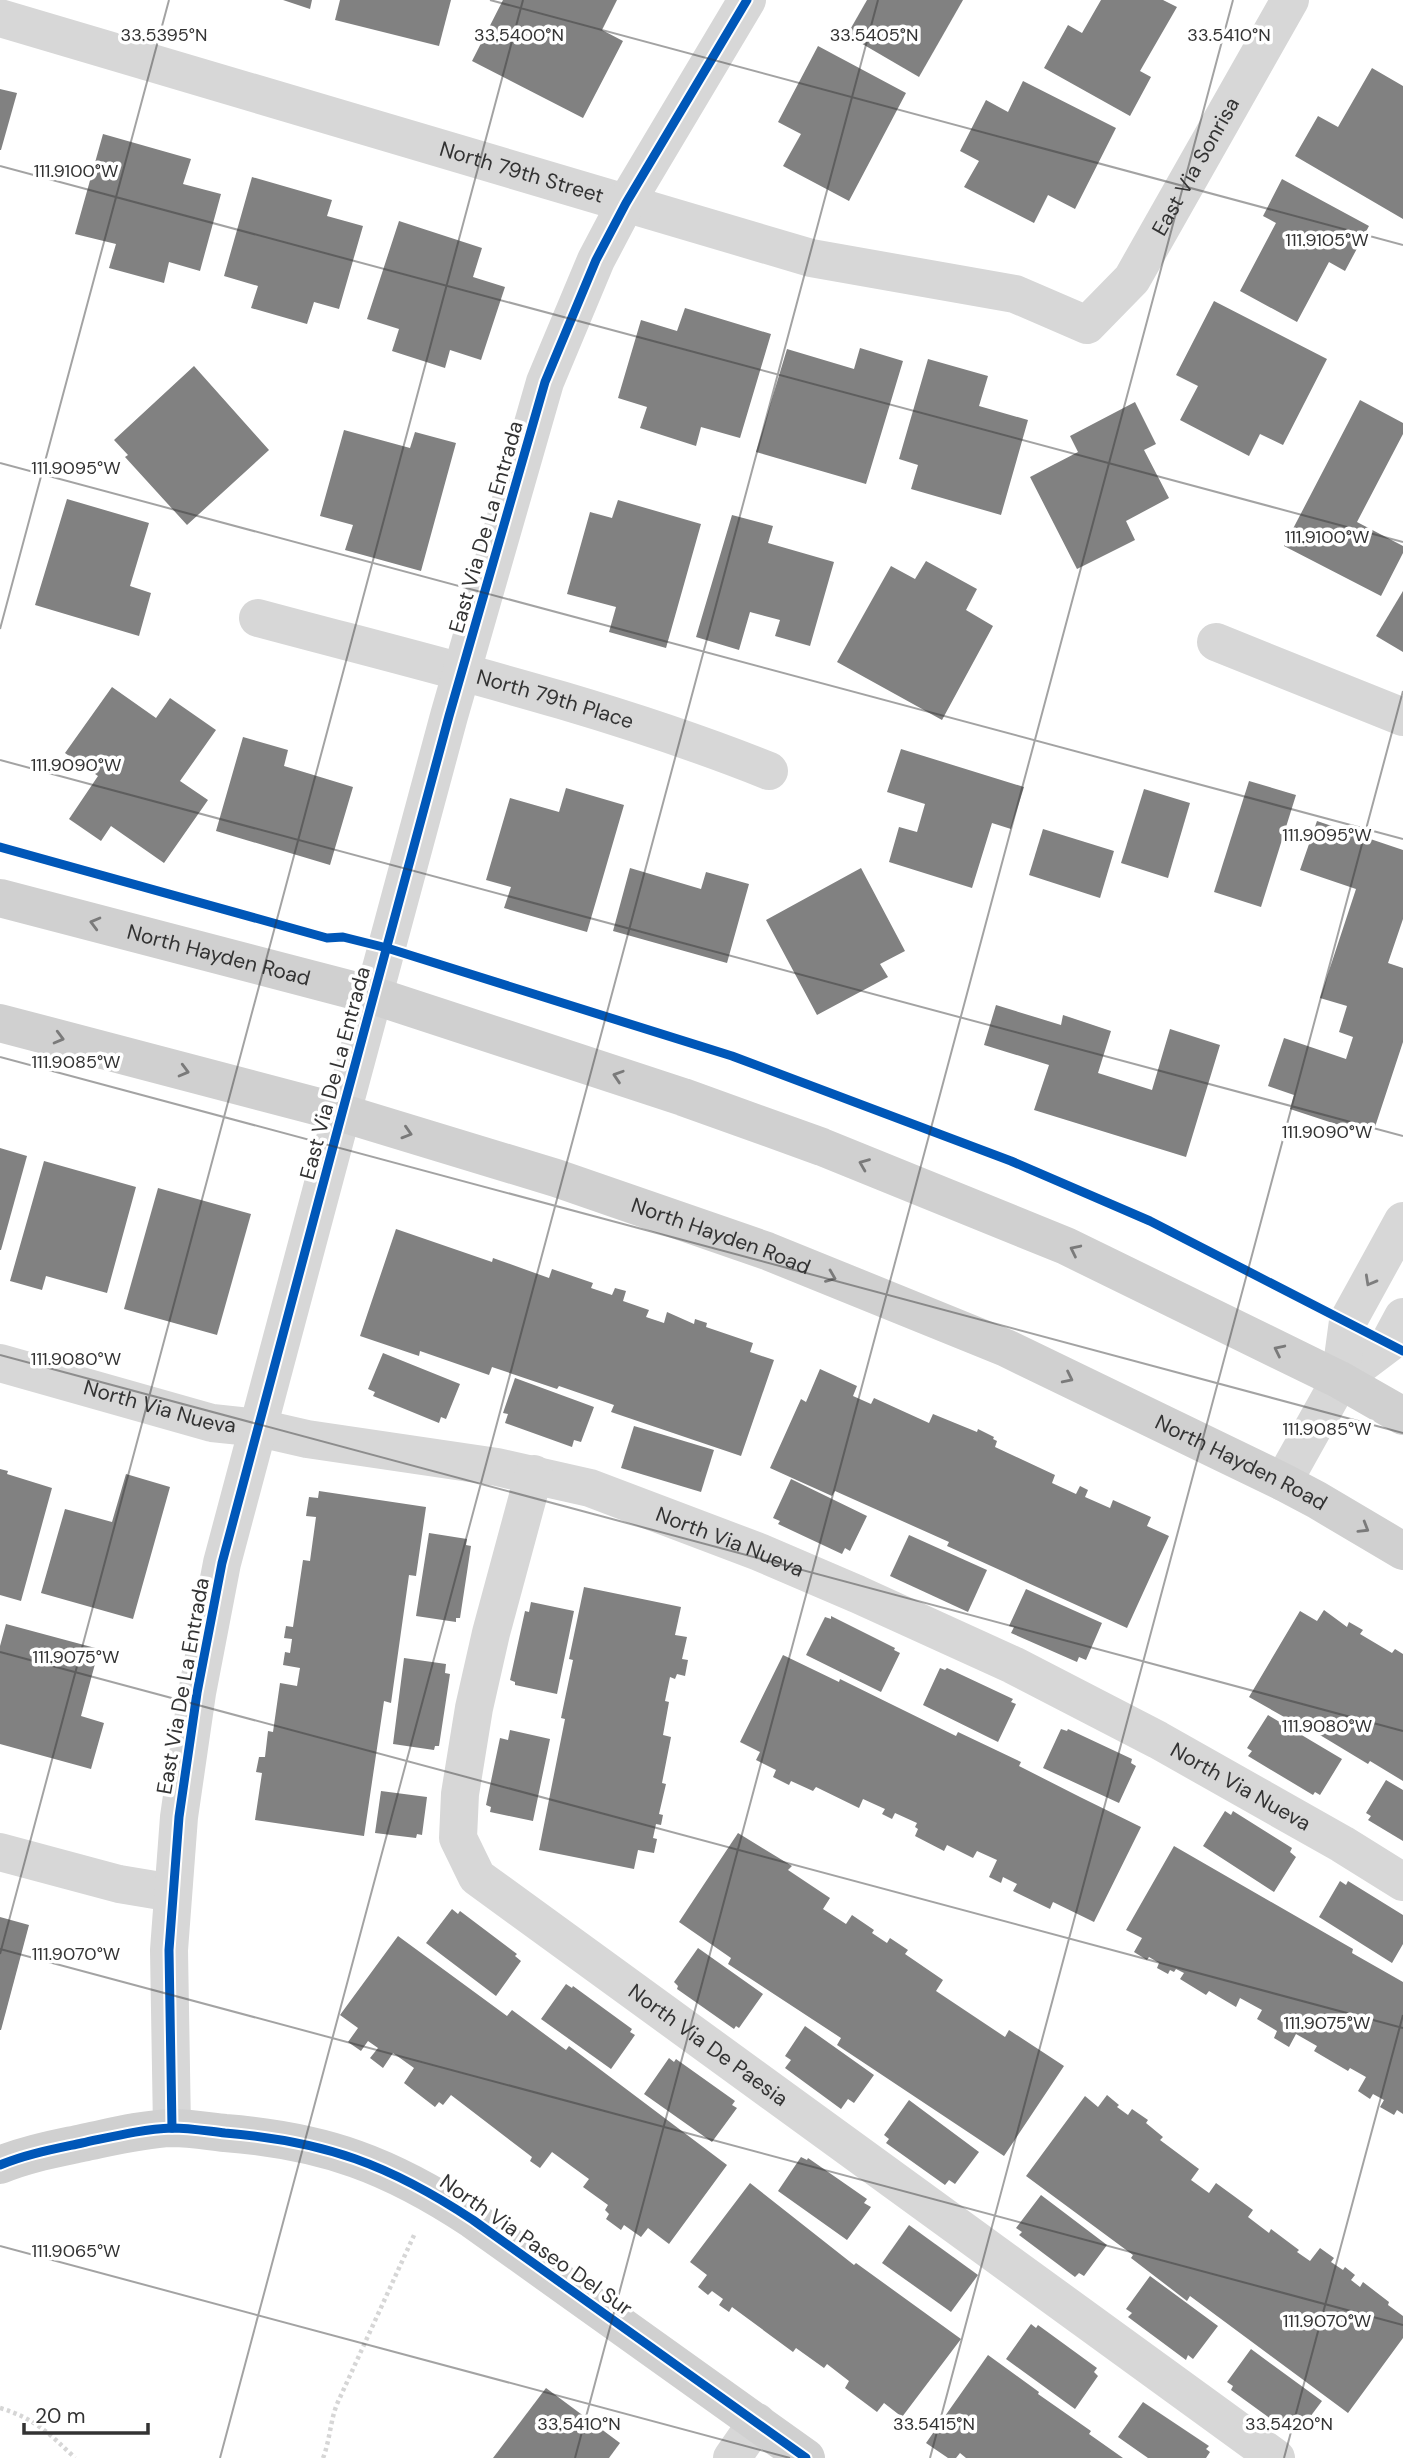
<svg xmlns="http://www.w3.org/2000/svg" width="1403" height="2458" font-family="'DM Sans',sans-serif">
<rect width="100%" height="100%" fill="#fff"/>
<g fill="#818181">
<path d="M283,0h29l-2,9z"/>
<path d="M340,0h111l-12,46 -104,-26z"/>
<path d="M503,0h114l-15,30 21,11 -40,77 -111,-57z"/>
<path d="M867,0h96l-44,77 -72,-42z"/>
<path d="M1101,0h62l14,7 -37,64 11,6 -21,39 -86,-48 24,-43 14,8z"/>
<path d="M818,46l88,47 -57,108 -66,-35 18,-32 -23,-12z"/>
<path d="M1372,68l31,18v133l-108,-63 23,-40 20,11z"/>
<path d="M1023,81l93,47 -41,81 -27,-14 -14,28 -70,-36 15,-26 -19,-10 26,-51 22,12z"/>
<path d="M0,89l17,4 -16,57h-1z"/>
<path d="M103,134l88,25 -8,25 38,10 -21,77 -31,-9 -5,21 -55,-15 7,-24 -41,-10z"/>
<path d="M252,177l80,23 -5,16 36,10 -24,83 -25,-7 -7,22 -56,-16 7,-22 -34,-10z"/>
<path d="M1282,179l87,47 -24,45 -16,-9 -32,60 -57,-31 36,-68 -13,-7z"/>
<path d="M399,221l83,27 -9,29 32,10 -24,73 -31,-10 -5,18 -53,-17 7,-22 -32,-10z"/>
<path d="M1214,301l113,58 -44,86 -23,-11 -11,22 -69,-36 18,-34 -22,-11z"/>
<path d="M685,308l86,26 -31,104 -39,-11 -5,19 -56,-18 7,-21 -29,-9 23,-78 36,11z"/>
<path d="M860,348l43,13 -37,123 -110,-32 31,-103 67,20z"/>
<path d="M928,359l60,17 -9,30 49,14 -27,95 -90,-26 7,-24 -19,-6z"/>
<path d="M194,366l75,84 -82,75 -62,-68 3,-2 -14,-15z"/>
<path d="M1360,400l43,23v11l-46,88 46,24v7l-22,43 -97,-50z"/>
<path d="M1135,402l21,42 -12,6 25,48 -43,23 9,19 -58,29 -47,-92 48,-25 -8,-16z"/>
<path d="M344,430l66,18 5,-16 41,11 -35,128 -76,-21 8,-25 -33,-9z"/>
<path d="M67,499l82,24 -19,63 21,7 -12,43 -104,-31z"/>
<path d="M618,500l83,24 -35,124 -57,-16 7,-25 -49,-13 23,-82 22,6z"/>
<path d="M732,515l41,11 -5,17 66,19 -24,84 -35,-10 5,-16 -30,-8 -11,38 -43,-13z"/>
<path d="M926,561l51,28 -11,21 27,16 -51,94 -105,-58 54,-96 24,13z"/>
<path d="M1403,591v61l-27,-16z"/>
<path d="M112,687l44,31 14,-20 46,32 -36,51 28,19 -44,63 -53,-37 -10,15 -32,-22 29,-43 -33,-23z"/>
<path d="M243,737l45,13 -4,16 69,21 -23,78 -114,-34z"/>
<path d="M901,749l123,38 -13,42 -19,-6 -20,65 -83,-26 10,-35 18,5 8,-28 -38,-12z"/>
<path d="M1249,781l47,14 -35,112 -47,-15z"/>
<path d="M566,788l58,17 -37,127 -83,-24 7,-21 -25,-7 24,-82 49,14z"/>
<path d="M1144,789l46,14 -22,75 -47,-15z"/>
<path d="M1317,821l86,29v69l-15,44 15,5v74l-31,94 -82,-27 4,-14 -26,-9 16,-48 62,21 7,-22 -14,-5 8,-26 -27,-8 36,-109 -56,-19z"/>
<path d="M1043,829l71,22 -14,47 -71,-23z"/>
<path d="M630,868l71,21 5,-17 43,12 -22,79 -114,-32z"/>
<path d="M861,868l44,83 -25,13 8,13 -71,38 -51,-95z"/>
<path d="M996,1005l65,20 2,-10 48,16 -13,42 54,17 18,-61 50,16 -34,112 -152,-47 15,-45 -65,-20z"/>
<path d="M0,1148l27,8 -26,94h-1z"/>
<path d="M44,1161l92,26 -29,106 -61,-17 -4,14 -32,-9z"/>
<path d="M158,1188l93,26 -34,121 -93,-26z"/>
<path d="M396,1229l96,33 1,-4 56,20 3,-9 41,14 -2,5 21,7 3,-7 11,3 -3,10 26,9 -3,7 18,6 3,-11 27,12 1,-5 12,4 -1,4 47,16 -3,9 24,8 -33,96 -130,-44 3,-7 -55,-19 -2,3 -65,-22 -3,8 -69,-24 -1,5 -59,-20z"/>
<path d="M383,1353l77,31 -14,35 -5,-2 -2,6 -66,-27 2,-4 -7,-3z"/>
<path d="M820,1369l37,17 -4,10 18,8 3,-6 55,25 4,-9 44,18 1,-3 16,8 -1,2 4,2 -2,6 60,28 -3,8 24,11 4,-8 8,4 -3,7 25,11 3,-8 38,17 -4,9 22,10 -42,92 -180,-82 2,-4 -114,-51 -3,5 -62,-28 31,-69 5,3z"/>
<path d="M515,1378l79,29 -13,35 -7,-2 -2,7 -67,-24 3,-9 -5,-1z"/>
<path d="M634,1426l80,24 -13,42 -80,-24z"/>
<path d="M0,1469l8,2 -1,3 45,14 -31,113 -21,-6z"/>
<path d="M126,1474l44,13 -37,132 -92,-26 24,-84 47,13z"/>
<path d="M791,1479l76,37 -17,35 -5,-3 -3,6 -64,-30 2,-3 -7,-3z"/>
<path d="M319,1491l107,16 -10,69 -7,-1 -18,128 -7,-2 -20,135 -109,-16 7,-47 -6,-1 3,-15h6l3,-26 5,1 7,-49 17,3 3,-18 -17,-3 2,-13 5,1 2,-14 -8,-1 2,-12 7,1 10,-67 7,1 6,-44 -10,-1 3,-19 9,1z"/>
<path d="M429,1533l38,6 -1,6 5,1 -11,72h-4v4l-40,-6z"/>
<path d="M909,1535l78,35 -19,42 -78,-36z"/>
<path d="M584,1587l97,20 -6,28 12,2 -5,22 6,1 -3,16 -8,-2 -2,5 -5,-2 -5,24 4,1 -6,33 8,2 -9,46 4,1 -7,30 4,1 -2,10 -5,-1 -3,14 4,1 -3,14 -16,-3 -4,19 -95,-19 26,-131 -4,-1 12,-58 -4,-1z"/>
<path d="M1026,1589l76,34 -16,37 -7,-3 -2,5 -66,-29 3,-6 -5,-1z"/>
<path d="M531,1602l43,9 -17,83 -42,-9v-3l-5,-2 15,-69 4,1z"/>
<path d="M1324,1610l23,17 2,-5 14,8 -3,4 32,19 3,-4 8,5v127l-33,-20 -2,3 -58,-35 -1,2 -60,-34 51,-86 17,10z"/>
<path d="M831,1616l64,32 -1,2 6,3 -19,39 -75,-37 19,-38 6,2z"/>
<path d="M6,1624l93,25 -18,67 23,7 -13,46 -91,-25v-98z"/>
<path d="M783,1655l56,27 1,-3 116,57 2,-4 63,30 -2,4 61,31 61,30 -47,95 -41,-20 -3,7 -37,-18 4,-7 -14,-7 -2,6 -12,-6 8,-17 -20,-9 -4,7 -26,-13 -3,6 -29,-15 3,-7 -3,-2 2,-4 -22,-10 -3,6 -10,-5 3,-5 -22,-10 -4,9 -43,-21 -3,4 -22,-10 -2,4 -16,-8 3,-7 -20,-10 4,-8 -20,-10z"/>
<path d="M404,1658l42,6 -1,9 5,1 -11,72h-4l-1,4 -41,-6z"/>
<path d="M940,1668l5,2 2,-2 66,31 -2,3 5,2 -18,38 -75,-37z"/>
<path d="M1268,1715l74,44 -22,36 -5,-3 -2,3 -65,-39 4,-5 -5,-3z"/>
<path d="M1061,1729l6,2 1,-2 64,30 -1,4 5,3 -17,37 -76,-35z"/>
<path d="M510,1730l40,9 -17,82 -43,-9 1,-5 -5,-2 14,-67 8,2z"/>
<path d="M1386,1780l17,10v51l-35,-21 3,-4 -5,-3z"/>
<path d="M381,1791l46,6 -5,38 -5,-1 -1,4 -41,-5z"/>
<path d="M1225,1811l6,4 2,-4 59,37 -2,4 6,5 -22,35 -71,-46z"/>
<path d="M738,1833l54,33 -4,4 42,28 -7,11 23,15 6,-9 22,15 -2,3 15,10 3,-5 18,12 -3,4 38,26 -7,11 69,46 4,-7 55,36 -60,90 -167,-111 4,-7 -113,-74 3,-6 -52,-36z"/>
<path d="M1174,1846l179,103 -1,4 51,29v132l-6,-4 -3,5 -14,-8 4,-7 -11,-6 -3,5 -12,-8 8,-14 -16,-9 -2,3 -34,-20 3,-5 -21,-12 -7,13 -15,-9 3,-7 -20,-12 5,-9 -22,-12 -4,9 -27,-16 -3,4 -26,-16 4,-6 -8,-4 -2,3 -4,-2 -2,4 -11,-6 2,-5 -10,-6 -2,3 -13,-8 8,-14 -16,-8z"/>
<path d="M1340,1881l6,4 2,-4 55,34v29l-11,19 -73,-46z"/>
<path d="M452,1909l6,5 2,-3 57,43 -2,2 6,5 -25,35 -70,-53z"/>
<path d="M0,1917l29,8 -28,105h-1z"/>
<path d="M398,1936l109,80 5,-6 54,40 3,-4 158,119 -58,79 -21,-16 -7,9 -17,-12 -3,5 -15,-11 3,-5 -4,-4 3,-5 -25,-18 6,-8 -37,-27 -12,16 -10,-7 2,-4 -81,-62 -8,10 -4,-3 -4,5 -31,-24 10,-15 -21,-15 -10,15 -13,-10 8,-10 -10,-7 -7,10 -13,-9 10,-14 -18,-13z"/>
<path d="M698,1948l65,46 -24,34 -3,-2 -2,3 -57,-40 1,-3 -4,-4z"/>
<path d="M566,1984l6,4 1,-2 59,43 -2,3 5,3 -24,34 -70,-50z"/>
<path d="M805,2026l69,49 -20,28 -6,-4 -7,10 -56,-41 6,-8 -6,-4z"/>
<path d="M669,2058l5,4 2,-3 59,42 -3,4 5,3 -25,34 -68,-48z"/>
<path d="M1107,2095l12,10 -2,2 11,8 4,-6 16,11 -2,3 17,14 -3,3 39,29 -8,11 18,13 7,-10 37,27 -5,7 21,16 2,-4 28,21 -2,2 13,9 10,-13 14,10 -3,4 12,8 2,-3 10,8 -4,5 9,7 3,-5 26,20 -1,3 15,11v22l-55,75 -158,-117 -3,5 -56,-43 2,-3 -107,-79 59,-80 13,11z"/>
<path d="M909,2100l70,52 -24,32 -6,-4 -4,5 -59,-42 3,-4 -5,-4z"/>
<path d="M801,2157l6,3 1,-2 59,41 -3,4 7,4 -24,33 -69,-49z"/>
<path d="M750,2183l104,82 2,-2 105,76 -59,78 -18,-14 -7,9 -32,-24 4,-7 -22,-17 -3,4 -28,-20 -3,4 -61,-45 -3,5 -10,-7 4,-6 -11,-8 -4,4 -10,-8 9,-12 -17,-13z"/>
<path d="M1041,2195l66,50 -23,31 -5,-3 -4,4 -56,-42 3,-3 -6,-4z"/>
<path d="M909,2225l69,50 -27,37 -69,-49z"/>
<path d="M1150,2276l68,50 -25,33 -5,-4 -2,5 -58,-43 4,-4 -6,-4z"/>
<path d="M1031,2324l5,4 2,-3 59,43 -3,4 4,4 -23,33 -69,-50z"/>
<path d="M1251,2349l71,52 -24,32 -6,-5 -3,4 -58,-42 2,-4 -6,-4z"/>
<path d="M988,2355l51,37 -1,2 53,37 -2,3 34,24h-157l-6,-5 -4,5h-8l-22,-15z"/>
<path d="M546,2388l74,55 -11,15h-116z"/>
<path d="M1143,2402l66,44 -3,3 4,3 -4,6h-58l-30,-21z"/>
</g>
<g fill="none" stroke-linecap="round" stroke-linejoin="round">
<g stroke="#d6d6d6" stroke-width="4.5" stroke-dasharray="3.5 3.5" stroke-linecap="butt">
<path d="M0,2408c34,10 50,26 75,50"/>
<path d="M323,2458c7,-18 7,-36 14,-54l78,-171"/>
</g>
<g stroke="#d7d7d7" stroke-width="38">
<path id="s1" d="M0,18l811,240 204,36 72,31 45,-46 158,-279"/>
<path id="s2" d="M258,618c171,46 346,87 511,153"/>
<path d="M1216,642l187,75"/>
<path id="s3" d="M0,1363l212,60 47,5 48,11 190,28 93,21 169,64 98,42 156,71 145,75 184,104 61,38"/>
<path d="M1340,1380l49,-37 14,-26"/>
<path id="s4" d="M534,1474l-43,159 -17,75 -14,86 -2,44 19,39 799,581"/>
<path d="M1283,1482l57,-102 8,-59 55,-100"/>
<path d="M0,1852l119,32 54,9"/>
<path d="M172,2128l-3,-178 10,-133 18,-124 25,-130 120,-450 107,-397 96,-334 51,-122 30,-57 121,-203"/>
<path d="M732,2458l25,-36"/>
</g>
<g stroke="#d0d0d0" stroke-width="38">
<path id="s5" d="M0,898l375,98 308,101 139,50 244,99 274,134 63,36"/>
<path id="s6" d="M0,1023l342,90 214,65 211,73 239,97 277,134 34,18 86,51"/>
<path d="M0,2165c26,-11 54,-16 82,-22 29,-6 60,-14 90,-15 17,0 35,3 53,5 100,8 165,32 248,87l333,238"/>
</g>
<defs>
<g id="cycleway">
<path d="M0,847l327,91 16,-1 44,11 345,108 279,105 139,60 253,130"/>
<path d="M172,2128l-3,-178 10,-133 18,-124 25,-130 120,-450 107,-397 96,-334 51,-122 30,-57 121,-203"/>
<path d="M0,2165c26,-11 54,-16 82,-22 29,-6 60,-14 90,-15 17,0 35,3 53,5 100,8 165,32 248,87l333,238"/>
</g>
</defs>
<use href="#cycleway" stroke="#fff" stroke-width="13"/>
<use href="#cycleway" stroke="#0057b8" stroke-width="9"/>
</g>
<defs><path id="oneway-chevron" d="M-2-3.5L2.5 0L-2 3.5" fill="none" stroke-width="1.6" stroke-linecap="round" stroke-linejoin="round" transform="scale(1.75)"/></defs>
<g stroke="#7a7a7a">
<use href="#oneway-chevron" transform="translate(95 923) rotate(-165)"/>
<use href="#oneway-chevron" transform="translate(59 1038) rotate(15)"/>
<use href="#oneway-chevron" transform="translate(184 1071) rotate(15)"/>
<use href="#oneway-chevron" transform="translate(618 1076) rotate(-162)"/>
<use href="#oneway-chevron" transform="translate(407 1133) rotate(17)"/>
<use href="#oneway-chevron" transform="translate(864 1164) rotate(-158)"/>
<use href="#oneway-chevron" transform="translate(1075 1250) rotate(-154)"/>
<use href="#oneway-chevron" transform="translate(831 1277) rotate(22)"/>
<use href="#oneway-chevron" transform="translate(1279 1350) rotate(-154)"/>
<use href="#oneway-chevron" transform="translate(1068 1378) rotate(26)"/>
<use href="#oneway-chevron" transform="translate(1364 1528) rotate(31)"/>
</g>
<use stroke="#7d7d7d" href="#oneway-chevron" transform="translate(1370 1281) rotate(119)"/>
<path fill="none" stroke="#333" stroke-width="2" stroke-opacity="0.45" d="M490,0l913,245M0,166l1403,376M0,463l1403,376M0,629l169,-629M0,760l1403,376M0,1057l1403,376M0,1355l1403,376M0,1652l1403,376M0,1949l1403,376M0,1954l523,-1954M0,2246l790,212M220,2458l658,-2458M575,2458l658,-2458M930,2458l473,-1767M1284,2458l119,-443"/>
<g text-anchor="middle" stroke-width="7" stroke-linejoin="round" paint-order="stroke">
<g font-size="21" fill="#333" stroke="#fff">
<text dy="7" stroke="none"><textPath href="#s1" startOffset="1325">East Via Sonrisa</textPath></text>
<text dy="7" stroke="none"><textPath href="#s1" startOffset="544">North 79th Street</textPath></text>
<text transform="translate(486 527) rotate(-74)" y="7">East Via De La Entrada</text>
<text dy="7" stroke="none"><textPath href="#s2" startOffset="308">North 79th Place</textPath></text>
<text dy="7" stroke="none"><textPath href="#s5" startOffset="226">North Hayden Road</textPath></text>
<text transform="translate(335 1073) rotate(-75)" y="7">East Via De La Entrada</text>
<text dy="7" stroke="none"><textPath href="#s6" startOffset="752">North Hayden Road</textPath></text>
<text dy="7" stroke="none"><textPath href="#s3" startOffset="166">North Via Nueva</textPath></text>
<text dy="7" stroke="none"><textPath href="#s6" startOffset="1320">North Hayden Road</textPath></text>
<text dy="7" stroke="none"><textPath href="#s3" startOffset="754">North Via Nueva</textPath></text>
<text transform="translate(183 1686) rotate(-80)" y="7">East Via De La Entrada</text>
<text dy="7" stroke="none"><textPath href="#s3" startOffset="1321">North Via Nueva</textPath></text>
<text dy="7" stroke="none"><textPath href="#s4" startOffset="702">North Via De Paesia</textPath></text>
<text transform="translate(536 2245) rotate(35)" y="7">North Via Paseo Del Sur</text>
</g>
</g>
<g font-size="18" text-anchor="middle" fill="#333" stroke="#fff" stroke-width="7" stroke-linejoin="round" paint-order="stroke">
<text x="164" y="41">33.5395°N</text>
<text x="519" y="41">33.5400°N</text>
<text x="874" y="41">33.5405°N</text>
<text x="1229" y="41">33.5410°N</text>
<text x="76" y="177">111.9100°W</text>
<text x="1327" y="246">111.9105°W</text>
<text x="76" y="474">111.9095°W</text>
<text x="1327" y="543">111.9100°W</text>
<text x="76" y="771">111.9090°W</text>
<text x="1327" y="841">111.9095°W</text>
<text x="76" y="1068">111.9085°W</text>
<text x="1327" y="1138">111.9090°W</text>
<text x="76" y="1365">111.9080°W</text>
<text x="1327" y="1435">111.9085°W</text>
<text x="76" y="1663">111.9075°W</text>
<text x="1327" y="1732">111.9080°W</text>
<text x="76" y="1960">111.9070°W</text>
<text x="1327" y="2029">111.9075°W</text>
<text x="76" y="2257">111.9065°W</text>
<text x="1327" y="2327">111.9070°W</text>
<text x="579" y="2430">33.5410°N</text>
<text x="934" y="2430">33.5415°N</text>
<text x="1289" y="2430">33.5420°N</text>
</g>
<path d="M24 2423v10h124v-10" fill="none" stroke="#333333" stroke-width="3.5"/>
<text x="35" y="2423" font-size="21" fill="#333333" stroke="#ffffff" stroke-width="5" paint-order="stroke">20 m</text>
</svg>
